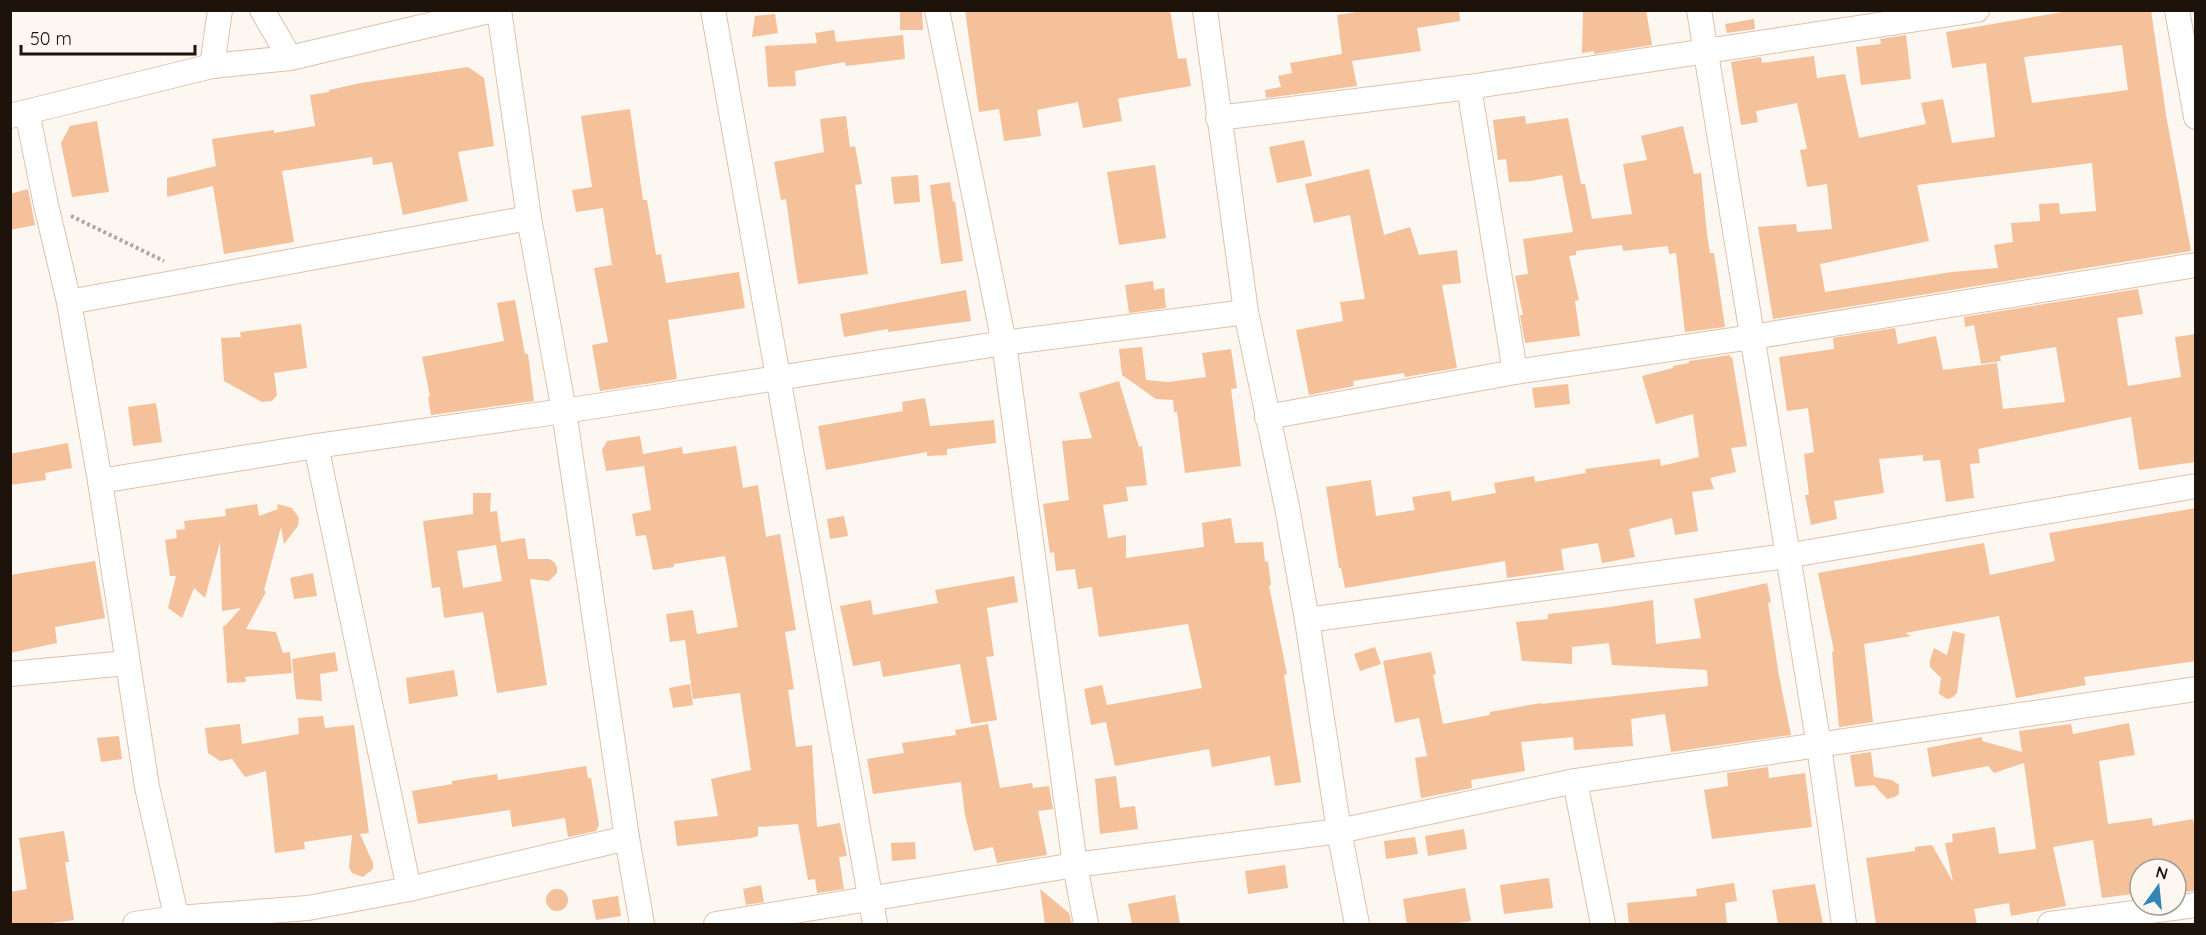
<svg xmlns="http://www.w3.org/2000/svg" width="2206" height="935" font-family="Quicksand,sans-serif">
<rect width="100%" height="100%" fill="#fdf7f2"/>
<g fill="#f4c19a" fill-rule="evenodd">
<path d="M900,10h22l1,20h-23z"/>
<path d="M965,10h205l8,49 8,-1 5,28 -71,12 -2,1 4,22 -39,7 -5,-26 -41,8 4,26 -37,5 -5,-32 -20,3z"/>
<path d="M1370,10h89l1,11 -43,7 4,23 -69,10 5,25 -91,12 -1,-8 16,-3 -3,-11 14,-3 -2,-10 52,-9 -5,-39z"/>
<path d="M1583,10h63l6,35 -58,9v-3l-12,2z"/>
<path d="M2074,10h77l15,105 25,136 -418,68 -15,-92 38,-3 1,8 35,-3 -5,-45 -20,3 -7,-37 7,-1 -10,-46 -41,8 2,11 -17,3 -10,-63 30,-5 1,6 52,-7 3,22 28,-4 14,64 67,-14 -5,-21 22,-4 9,44 43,-6 -9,-74 -34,5 -6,-36zM2122,45l6,45 -96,13 -8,-46zM2092,163l4,48 -36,3 -1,-11 -20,1 1,17 -29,2 2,19 -19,3 4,23 -46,4 -127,20 -5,-28 109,-23 -12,-56z"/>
<path d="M775,14l3,19 -26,4 3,-21z"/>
<path d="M1754,19l1,10 -28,4 -2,-9z"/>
<path d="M834,30l2,12 67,-7 2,24 -59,7 -1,-4 -50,9 1,15 -28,1 -3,-41 52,-3 -2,-10z"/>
<path d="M1906,35l5,44 -50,6 -5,-38 25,-3 -1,-5z"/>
<path d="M468,67l16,11 10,68 -36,6 10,49 -65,14 -11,-53 -19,3 -1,-8 -90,14 12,71 -70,12 -11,-68 -46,11v-19l49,-12 -4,-27 62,-9v3l41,-7 -5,-31 19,-3v-2l32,-7z"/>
<path d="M630,109l13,91h4l9,55 5,-1 5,29 73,-11 6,36 -77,12 9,59 -77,12 -8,-46 16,-3 -14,-74 18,-3 -9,-57 -27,4 -4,-22 20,-3 -11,-71z"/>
<path d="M846,116l4,31 5,-1 7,38 -7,1 13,89 -70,10 -12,-85 -5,1 -7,-38 50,-10 -4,-33z"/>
<path d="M1525,116l1,8 42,-6 13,66h4l7,35 40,-5 -9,-50 24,-4 -6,-24 42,-10 11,48 7,-1 6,61 3,19h4l11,74 -40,5 -9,-79 -7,1 -1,-8 -45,5 -1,-6 -46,6v4l-7,1 10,44 -4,1 5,35 -55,7 -5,-28h3l-8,-39 13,-2 -5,-35 50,-7 -11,-57 -31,6 -22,1 -3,-23 -8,1 -5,-40z"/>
<path d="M97,121l12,71 -37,5 -11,-54 9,-17z"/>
<path d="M1304,140l8,36 -35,7 -8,-36z"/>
<path d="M1155,165l11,73 -47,7 -12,-73z"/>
<path d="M1369,169l15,66 26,-8 9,28 38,-5 4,33 -19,2 15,83 -52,9 -1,-4 -51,8 1,5 -45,9 -13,-65 47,-9 -3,-19 25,-3 -15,-84 -36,8 -9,-39z"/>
<path d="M918,175l2,27 -26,2 -3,-27z"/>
<path d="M950,182l3,20 2,-1 8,60 -22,3 -11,-79z"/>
<path d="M28,189l7,36 -25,5v-36z"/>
<path d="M1153,281l1,9 10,-2 2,20 -37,5 -4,-28z"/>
<path d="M2138,289l5,25 -26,4 11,68 53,-9 -6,-40 21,-3v128l-57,8 -8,-53 -153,32 2,14 -10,1 4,34 -28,4 -6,-42 -17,1v-6l-44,4 5,34 -50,8 3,18 -26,6 -6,-30h4l-5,-41 10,-2 -6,-44 -21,3 -8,-54 55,-8 -1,-11 62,-10 3,16 38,-8 7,34 54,-7 6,46 62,-7 -9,-55 -56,9 1,5 -20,3 -7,-39 -9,2 -1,-10z"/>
<path d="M966,290l5,31 -83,11v-3l-44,8 -4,-23z"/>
<path d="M515,300l10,54h3l6,47 -103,14 -3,-18 2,-1 -8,-39 82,-16 -7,-38z"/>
<path d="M301,324l6,44 -33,5 3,22 -5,6 -10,1 -38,-21 -3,-43 20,-1 -1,-5z"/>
<path d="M1142,347l4,33 22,2 38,-5 -4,-24 29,-4 6,39 -6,1 10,77 -56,7 -8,-61h-3l-1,-12 -17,-1 -34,-24 -3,-26z"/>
<path d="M1730,355v3l2,-1 15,89 -16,2 5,24 -26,6 4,11 -22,3 6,39 -23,4 -3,-17 -43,11 6,28 -33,6 -4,-20 -37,6 3,21 -57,8 -2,-17 -160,27 -4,-20h-2l-13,-81 45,-7 5,36 39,-6 -3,-13 38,-6 2,10 44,-8 -2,-10 40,-7 1,6 51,-9 -1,-4 75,-10 1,7 38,-9 -6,-43 -37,10 -14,-48 31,-8v-2l16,-3v-2z"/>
<path d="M1119,381l20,66 3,-1 5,39 -21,2 2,14 -25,4 5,33 18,-3v23l78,-11 -2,-24 29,-5 4,25 28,-1 2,20 3,-1 3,24 -2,1 18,88 -3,1 17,107 -26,4 -5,-30 -58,11 -3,-18 -94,17 -9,-44 -15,3 -7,-36 18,-4 5,20 95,-17 -14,-64 -89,13 -7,-50 -14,2 -3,-20 -19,2 -2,-19 -4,1 -7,-49 26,-4 -7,-59 30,-3 -13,-45z"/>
<path d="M1568,384l2,20 -35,4 -3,-20z"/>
<path d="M925,398l5,28 64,-6 2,23 -49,6v6l-20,1v-4l-101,18 -8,-44 85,-15 -1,-9z"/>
<path d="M156,403l6,39 -29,4 -5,-39z"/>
<path d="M640,436l3,18 39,-7 1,7 53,-8 7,42 15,-3 8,52 14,-3 16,96 -11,2 9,57 -6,1 8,57 16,-2 5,82 23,-4 7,33 -8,1 5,32 -27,4 -2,-14 -7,1 -10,-56 -40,3v9l-7,2 -74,8 -3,-25 44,-5 -7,-37 40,-9 -11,-77 -47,6 -8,-59 -15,2 -4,-28 27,-4 4,24 41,-7 -13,-71 -51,8v3l-21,3 -7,-35 -10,1 -4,-22 19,-4 -7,-44 -38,5 -4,-21 5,-9z"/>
<path d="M68,443l4,25 -27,5 1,7 -36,5v-31z"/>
<path d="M473,493h18l-1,19 7,-1 4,31 24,-4 3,21h21l5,3 3,5v6l-8,8 -19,-2 17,106 -50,8 -14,-81 -39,6 -4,-31 -8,1 -9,-67 50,-7zM496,545l6,36 -39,7 -6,-37z"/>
<path d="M257,504l2,12 19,-7 -1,-5 15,4 7,10 -1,8 -14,18 -3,-17 -17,63 2,2 -20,37 30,3 7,21 7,-1 2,21 -47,4 1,5 -19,1 -4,-57h2l16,-18 -19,3 -2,-69 -15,56 -11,-10 -12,30 -14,-10 8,-32h-6l-5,-36 12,-2 -1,-8 9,-1 -1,-8 42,-5 -1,-7z"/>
<path d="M2196,508v153l-112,16 2,8 -70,13 -17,-82 -94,17 6,3 -47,8 9,78 -34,5 -7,-75 2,-1 -16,-78 166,-30 6,32 65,-14 -6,-28z"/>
<path d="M844,516l4,20 -18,3 -3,-20z"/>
<path d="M95,561l10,57 -50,9 2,16 -47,10v-78z"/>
<path d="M313,573l4,23 -23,3 -4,-21z"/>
<path d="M1014,576l4,26 -31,6 7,48 -8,1 11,63 -26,4 -11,-60 -77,13 -3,-16 -27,5 -13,-60 31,-6 2,15 65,-12 -3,-13z"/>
<path d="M1767,583l4,19 -3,1 11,73 12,59 -120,17 -6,-38 -34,5 2,27 -59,4 -1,-13 -52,5 4,29 -54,9 1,8 -51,10 -6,-40 12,-2 -8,-38 -24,5 -12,-62 48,-9 5,22 -3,1 10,49 47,-9v-3l51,-9v1l167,-18 -1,-16 -95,-5 -3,-22 -37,4v17l-50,-3 -6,-39 32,-3v-5l62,-7 43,-7 3,44 45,-6 -7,-39z"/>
<path d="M1953,631l12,3 -8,59 -4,4 -6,2 -8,-5 2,-16 -11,-11v-7l4,-12 13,7z"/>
<path d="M1375,647l6,17 -21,7 -6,-17z"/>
<path d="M335,652l3,19 -18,3 2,27 -26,-2 -4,-40z"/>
<path d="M454,670l4,26 -49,8 -3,-26z"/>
<path d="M690,684l3,21 -20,3 -4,-20z"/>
<path d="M323,716l2,12 29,-3 15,108 -9,1 13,29v6l-10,8 -11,-4 -3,-6 3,-32 -48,7 1,7 -30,4 -9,-82 -21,6 -13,-18 -12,2 -12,-8 -3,-25 35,-4 2,20 57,-10 -1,-16z"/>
<path d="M2129,723l6,32 -36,6 9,63 44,-6 1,8 40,-7 3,16v56l-14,1 -5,-23h-37v24l-38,5 -9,-58 -40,7 13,59 -55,10 -2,-13 -35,6 3,15h-101l-10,-66 49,-7v-4l17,-2 21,37 -8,-39 8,-1 -1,-8 43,-7 4,27 37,-5 -12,-86 -30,10 -6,-7 -56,11 -5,-29 55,-11v4l40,11 -3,-21 52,-7 2,10z"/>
<path d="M988,724l12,64 32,-5 1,5 16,-2 4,23 -15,2 9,44 -50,8 -4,-16 -19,4 -9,-36 -4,-33 -88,12 -6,-35 37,-6 -2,-10 54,-8 -1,-5z"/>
<path d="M119,736l3,23 -21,3 -4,-24z"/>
<path d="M1871,752l3,25 18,3 7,5v9l-4,3 -8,2 -13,-14 -19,2 -5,-32z"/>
<path d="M586,766l2,12h3l8,47 -3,6 -28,6 -3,-19 -53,9 -2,-17 -92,14 -6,-33 40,-7v-3l45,-7 1,6z"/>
<path d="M1768,767l1,11 36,-5 7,54 -100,12 -8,-49 24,-4 -1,-13z"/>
<path d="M1116,776l4,32 15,-2 3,23 -38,5 -5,-55z"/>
<path d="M1464,829l3,20 -39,7 -3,-20z"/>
<path d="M64,831l5,31h-4l9,58 -30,4h-34v-32l17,-3 -8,-51z"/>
<path d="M1415,837l3,17 -32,5 -2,-18z"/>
<path d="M915,842l1,17 -24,2 -1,-18z"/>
<path d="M1285,865l3,23 -40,6 -3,-23z"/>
<path d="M1549,878l4,30 -49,6 -4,-29z"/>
<path d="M1734,883l3,18 -12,2 2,21h-98l-2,-21 70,-7 -1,-7z"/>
<path d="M1815,884l8,40h-45l-6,-34z"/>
<path d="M761,885l3,17 -18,3 -3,-16z"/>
<path d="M1465,888l6,33 -19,3h-45l-4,-25z"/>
<path d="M1040,889l29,24 3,11h-27z"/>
<circle cx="557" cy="900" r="11"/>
<path d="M1175,895l5,29h-48l-4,-20z"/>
<path d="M618,896l3,20 -25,4 -4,-20z"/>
</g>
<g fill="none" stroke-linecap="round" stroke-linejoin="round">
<defs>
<g id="street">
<path d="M262,10l28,48"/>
<path d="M499,10l30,208 35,193 63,427 15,86"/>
<path d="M713,10l162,914"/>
<path d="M937,10l67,333 71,522 11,59"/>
<path d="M1205,10l41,302 41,195 20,113 32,211 18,93"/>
<path d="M1699,10l120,736 25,178"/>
<path d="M2177,10l19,107"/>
<path d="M212,66l8,-56"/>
<path d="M1469,87l46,285"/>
<path d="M27,112l19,93 23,97 31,179 47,306 31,137"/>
<path d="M10,116l202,-50 78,-8 203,-48"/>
<path d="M1218,118l251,-31 508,-77"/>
<path d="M69,302l460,-84"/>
<path d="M1267,417l248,-45 237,-35 444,-72"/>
<path d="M316,446l93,443"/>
<path d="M100,481l216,-35 248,-35 440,-68 242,-31"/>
<path d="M1307,620l479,-64 410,-70"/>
<path d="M10,674l117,-11"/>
<path d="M1575,781l28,143"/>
<path d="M135,924l42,-6 131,-10 101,-19 218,-51"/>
<path d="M716,924l359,-59 264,-34 236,-50 621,-92"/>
<path d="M2050,924l146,-19"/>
</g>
</defs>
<use href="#street" stroke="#e1c1a9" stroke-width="26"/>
<path stroke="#aea6a0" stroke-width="4" stroke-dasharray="3 3" stroke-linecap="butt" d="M71,216l93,45"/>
<use href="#street" stroke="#fff" stroke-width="24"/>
</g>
<rect width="2206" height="935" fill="none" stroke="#1e130a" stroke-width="24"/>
<g transform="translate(2158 887) rotate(15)"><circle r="28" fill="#fdf7f2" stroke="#a49c95" stroke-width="1.5"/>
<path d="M0-4.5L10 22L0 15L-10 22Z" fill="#3485b6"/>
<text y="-9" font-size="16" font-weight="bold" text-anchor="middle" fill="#1e130a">N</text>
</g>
<path d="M21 45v9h174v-9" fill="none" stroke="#1e130a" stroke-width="3"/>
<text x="30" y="45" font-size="18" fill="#1e130a" stroke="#fdf7f2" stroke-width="4.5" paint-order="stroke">50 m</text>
</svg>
